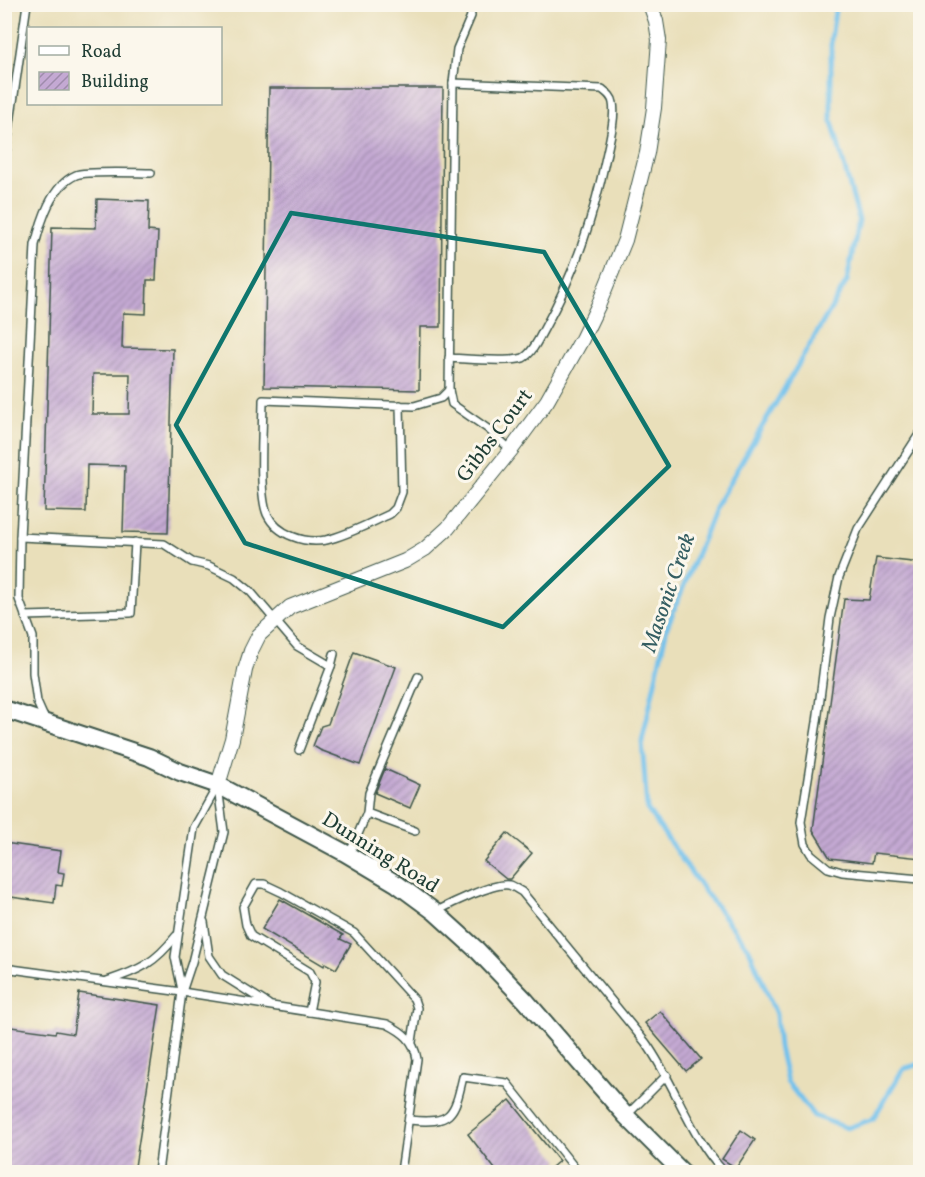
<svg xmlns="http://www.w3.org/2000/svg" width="925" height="1177" font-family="Vollkorn,serif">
<defs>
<pattern id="building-hatch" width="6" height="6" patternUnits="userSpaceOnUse" patternTransform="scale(1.5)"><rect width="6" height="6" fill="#c4a9d3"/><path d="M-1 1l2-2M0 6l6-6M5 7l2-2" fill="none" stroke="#9f8bac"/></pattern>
</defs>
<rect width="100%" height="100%" fill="#fbf7ec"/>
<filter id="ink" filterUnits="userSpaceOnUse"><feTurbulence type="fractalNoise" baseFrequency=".0167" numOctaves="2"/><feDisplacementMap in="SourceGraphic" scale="12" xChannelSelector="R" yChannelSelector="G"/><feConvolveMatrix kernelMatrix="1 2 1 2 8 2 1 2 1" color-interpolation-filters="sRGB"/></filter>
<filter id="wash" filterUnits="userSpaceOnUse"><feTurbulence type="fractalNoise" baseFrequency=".008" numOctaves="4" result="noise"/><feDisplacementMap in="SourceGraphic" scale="24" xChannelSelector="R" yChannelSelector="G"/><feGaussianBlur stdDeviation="1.35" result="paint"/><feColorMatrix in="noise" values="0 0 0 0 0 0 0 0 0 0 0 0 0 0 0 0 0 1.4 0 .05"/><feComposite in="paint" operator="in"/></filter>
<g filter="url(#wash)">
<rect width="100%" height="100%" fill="#e9dfba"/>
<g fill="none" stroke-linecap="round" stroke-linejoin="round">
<path stroke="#71c1ec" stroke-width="5" d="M836,4l-5,35v79l28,102 -12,61 -130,223 -50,123 -25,114 5,68 55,79 47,61 27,65 3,33 8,35 27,34 33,12 26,-9 30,-50 17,-5"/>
</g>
<g id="blocks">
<g fill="url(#building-hatch)" fill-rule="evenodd">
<path d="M269,88h174l-2,239h-21l-1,63 -155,-3z"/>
<path d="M97,199l52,2 -1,30 10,1 -2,48h-9l-1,34 -23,-1 -1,35 51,1 -5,184 -45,-1 2,-66 -38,-1 -1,47 -42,-1 8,-284 44,1zM93,374h37l-1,40h-37z"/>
<path d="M876,558l45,5v295l-47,-5 -2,10 -42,-5 -17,-28 31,-231 25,1z"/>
<path d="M354,652l42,15 -36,98 -40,-15 -7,-4 8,-20 7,-2z"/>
<path d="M385,769l35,16 -10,23 -35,-15z"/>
<path d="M507,833l25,20 -22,26h-4l-22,-18z"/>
<path d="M4,843l57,8 -3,21 6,1 -2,13 -6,-1 -2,18 -50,-7z"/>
<path d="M280,899l63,36 -3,4 11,5 -15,25 -11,-6 -1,3 -62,-37z"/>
<path d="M79,993l81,12 -26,168h-130v-147l51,7 1,-2 17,3z"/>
<path d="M660,1011l41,48 -15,12 -41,-48z"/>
<path d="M510,1100l49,61 -14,12h-47l-30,-39z"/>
<path d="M741,1130l14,10 -19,28 -14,-9z"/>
</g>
</g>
</g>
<g filter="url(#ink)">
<use href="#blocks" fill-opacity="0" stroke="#3d5548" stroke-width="1.5"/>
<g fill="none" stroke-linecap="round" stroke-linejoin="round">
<defs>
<g id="service">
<path d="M469,4l2,12 -14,33 -4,34 -4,307 3,14 36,25 23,21"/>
<path d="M4,165l23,-161"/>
<path d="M151,173c-14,0 -66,-2 -75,2 -25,11 -35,46 -41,70l-15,292 144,7 28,18 17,4 25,12 16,13 47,55 34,20 -32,84"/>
<path d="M449,358c17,1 60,5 74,0 10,-5 16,-20 21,-29 31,-56 49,-110 62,-172 3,-14 10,-40 7,-54 -1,-7 -6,-10 -11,-14l-149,-6"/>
<path d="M400,405l2,87 -6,16 -6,6c-20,9 -42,21 -64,26 -21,4 -49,-5 -59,-26 -9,-22 -4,-88 -4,-114l151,6 27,-8 8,-8"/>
<path d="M920,433l-62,96 -19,48 -9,41 -13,104 -16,100 4,22 6,10 17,14 14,4 78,7"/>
<path d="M20,537l-1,62 14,38v36l4,29 8,18"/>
<path d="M25,616l106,-3 4,-71"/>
<path d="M331,666l3,-12"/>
<path d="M367,813l2,-20 49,-116"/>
<path d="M349,855l18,-42 48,18"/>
<path d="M435,912c15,-8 59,-30 74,-27 4,1 9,5 13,7l124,151c30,42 43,92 78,129"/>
<path d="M204,922l5,34 13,19 46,29"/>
<path d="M4,968l178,24 205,32c16,8 27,16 30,35l-16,113"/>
<path d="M107,981c33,-11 48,-18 69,-45"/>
<path d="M182,990l-7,-33 19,-129 24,-43"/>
<path d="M309,1012l6,-30 -5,-10 -59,-36 -5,-11 -3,-18 13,-23h8l17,8 73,41 60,66 3,9 -5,34"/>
<path d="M626,1116l41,-41"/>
<path d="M409,1120c43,4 45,-4 54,-43l44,6 71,89"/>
<path d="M158,1172l24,-180 10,-30 32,-130 -6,-45"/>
</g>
<path id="minor" d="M218,785l14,-46 13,-69 6,-19 8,-16 31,-28 115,-46 20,-12 23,-21 63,-78 36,-49 35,-62 16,-33 27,-66 22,-87 7,-45 5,-68 -3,-19 -6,-17"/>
<path id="tertiary" d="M4,709l145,48 31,15 38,13 127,68 52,31 38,28 43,39 48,50 100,115 56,56"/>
</defs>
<use href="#service" stroke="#3d5548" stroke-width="10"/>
<use href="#minor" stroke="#3d5548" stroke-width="16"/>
<use href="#tertiary" stroke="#3d5548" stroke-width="20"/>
<use href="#service" stroke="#fff" stroke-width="7"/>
<use href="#minor" stroke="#fff" stroke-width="14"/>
<use href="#tertiary" stroke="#fff" stroke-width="16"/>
</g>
</g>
<path fill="none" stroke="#0f766e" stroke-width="4.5" stroke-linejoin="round" d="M291,213l253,39 125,214 -166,161 -258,-84 -69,-118z"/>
<g text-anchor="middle" stroke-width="6" stroke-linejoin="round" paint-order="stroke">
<g font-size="21" fill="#1f3d34" stroke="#fbf7ec">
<text transform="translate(494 435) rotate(-53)" y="7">Gibbs Court</text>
<text transform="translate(381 852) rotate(32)" y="7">Dunning Road</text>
</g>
<g font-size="22" font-style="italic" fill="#345e62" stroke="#fbf7ec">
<text transform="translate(667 592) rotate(-71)" y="8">Masonic Creek</text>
</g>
</g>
<rect width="925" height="1177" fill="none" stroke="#fbf7ec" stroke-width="24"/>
<rect x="27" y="27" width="195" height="78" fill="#fbf7ec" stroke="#a3ada2" stroke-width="1.5"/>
<rect x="39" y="46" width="30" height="9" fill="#ffffff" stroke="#a3ada2" stroke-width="1.5"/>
<text x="81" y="57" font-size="18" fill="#1f3d34">Road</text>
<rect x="39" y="72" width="30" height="18" fill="url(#building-hatch)" stroke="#a3ada2" stroke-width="1.5"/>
<text x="81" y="87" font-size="18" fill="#1f3d34">Building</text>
</svg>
